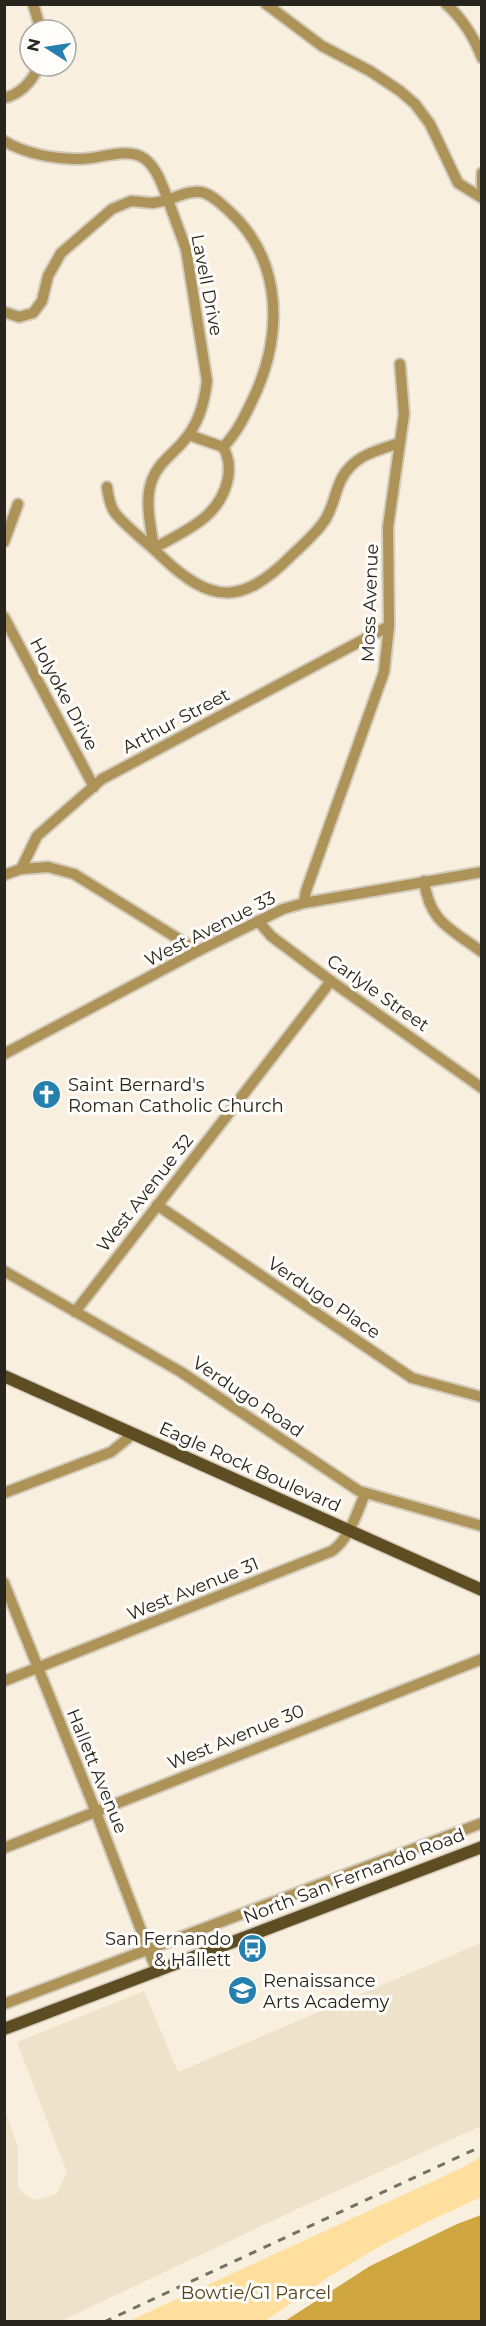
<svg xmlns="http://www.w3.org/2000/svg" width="486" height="2326" font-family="Montserrat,sans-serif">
<rect width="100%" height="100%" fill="#f8efde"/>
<path fill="#eee3ca" d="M481,1943v183l-173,78 -247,117h-56v-212l13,39v39l8,9 10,4 20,-6 11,-21 -50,-131 127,-51 34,81z"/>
<path fill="#fedf9d" d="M481,2156v41l-60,28 -48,25 -46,28 -62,43h-136l337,-155z"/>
<path fill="#d0a640" d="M481,2215v106h-196l85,-55 87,-42z"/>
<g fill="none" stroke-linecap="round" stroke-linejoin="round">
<defs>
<g id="minor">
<path d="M33,4l8,26"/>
<path d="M266,4l56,42 48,25 30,20 15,13 15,20 28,59 24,15"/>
<path d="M446,4c17,15 28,33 36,54"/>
<path d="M4,98c17,-4 28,-17 35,-32"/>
<path d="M4,141c24,14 51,18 77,18 20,0 47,-13 64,0 12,9 18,28 23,41 30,-13 37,-12 61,11 55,50 54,127 23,190 -8,17 -16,33 -29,46"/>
<path d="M482,173v14"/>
<path d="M4,312l15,5 14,-4 9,-12 6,-25 13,-23 51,-44 19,-8 22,2 15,-3 18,49 21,132c-3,24 -9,45 -26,63 -11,12 -23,20 -29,36 -8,21 -1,47 2,68"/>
<path d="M189,435l34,12"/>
<path d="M107,487c1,8 3,19 8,26 12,15 33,30 47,44 49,47 80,48 128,0 12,-12 26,-23 35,-37 11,-17 10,-38 25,-53 13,-14 32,-18 49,-24"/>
<path d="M4,542l14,-38"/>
<path d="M154,548c31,-17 67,-31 74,-70 2,-12 1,-21 -5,-31"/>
<path d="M4,617l90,170"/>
<path d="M21,869l27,-2 26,7 124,77"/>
<path d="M4,875l17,-6 16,-33 65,-57 287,-153"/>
<path d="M424,881c6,42 26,47 58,71"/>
<path d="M304,903l2,-12 78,-219 5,-46 -1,-99 16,-113 -4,-50"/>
<path d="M258,921l13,15 60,45 151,107"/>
<path d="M4,1054l194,-103 85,-42 21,-6 178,-31"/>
<path d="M157,1205l255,173 70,19"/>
<path d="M4,1271l177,101 178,119 123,35"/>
<path d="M75,1312l256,-331"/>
<path d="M4,1493l107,-41 22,-18"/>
<path d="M4,1583l92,229 61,160"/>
<path d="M4,1681l328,-130c18,-13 24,-37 33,-57"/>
<path d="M4,1848l478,-189"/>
<path d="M4,2004l478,-181"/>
</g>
<g id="major">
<path d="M4,1376l478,214"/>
<path d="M4,2029l478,-182"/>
</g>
</defs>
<use href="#minor" stroke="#d3cbbb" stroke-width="14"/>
<use href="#major" stroke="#d3cbbb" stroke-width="15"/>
<use href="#minor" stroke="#ae9358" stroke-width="10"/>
<use href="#major" stroke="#5e4c22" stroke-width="12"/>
<path stroke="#767166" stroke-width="3" stroke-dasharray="8 8" stroke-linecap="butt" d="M104,2322l378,-176"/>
</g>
<defs>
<symbol id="church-disc" viewBox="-11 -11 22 22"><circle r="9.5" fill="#2580ae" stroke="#fffdfa"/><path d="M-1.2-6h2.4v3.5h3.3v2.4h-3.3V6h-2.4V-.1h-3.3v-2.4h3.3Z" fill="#fff"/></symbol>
<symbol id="bus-disc" viewBox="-11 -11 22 22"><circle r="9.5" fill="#2580ae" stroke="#fffdfa"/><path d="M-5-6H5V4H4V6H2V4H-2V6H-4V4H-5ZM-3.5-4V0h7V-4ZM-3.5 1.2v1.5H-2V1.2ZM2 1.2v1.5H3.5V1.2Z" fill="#fff"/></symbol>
<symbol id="school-disc" viewBox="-11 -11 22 22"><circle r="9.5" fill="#2580ae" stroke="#fffdfa"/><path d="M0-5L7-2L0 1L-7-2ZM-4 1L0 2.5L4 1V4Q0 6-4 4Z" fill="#fff"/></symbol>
</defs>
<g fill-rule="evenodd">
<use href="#church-disc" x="30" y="1078" width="33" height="33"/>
<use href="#bus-disc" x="236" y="1932" width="33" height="33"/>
<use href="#school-disc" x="226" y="1974" width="33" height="33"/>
</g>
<g text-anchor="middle" stroke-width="6" stroke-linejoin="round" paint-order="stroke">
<g font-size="18" fill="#28251e" stroke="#fffdfa">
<text transform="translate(207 285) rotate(79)" y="6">Lavell Drive</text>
<text transform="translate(370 603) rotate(-88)" y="6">Moss Avenue</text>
<text transform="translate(64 694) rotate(62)" y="6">Holyoke Drive</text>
<text transform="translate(176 721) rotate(-28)" y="6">Arthur Street</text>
<text transform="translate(210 929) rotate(-27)" y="6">West Avenue 33</text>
<text transform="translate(378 993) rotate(35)" y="6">Carlyle Street</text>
<text transform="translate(145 1193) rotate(-52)" y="6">West Avenue 32</text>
<text transform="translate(324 1298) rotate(34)" y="6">Verdugo Place</text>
<text transform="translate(248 1397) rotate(34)" y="6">Verdugo Road</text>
<text transform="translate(250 1467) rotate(24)" y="6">Eagle Rock Boulevard</text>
<text transform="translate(193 1589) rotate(-22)" y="6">West Avenue 31</text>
<text transform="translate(236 1737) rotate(-22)" y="6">West Avenue 30</text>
<text transform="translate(97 1771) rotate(68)" y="6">Hallett Avenue</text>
<text transform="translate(354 1876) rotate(-21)" y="6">North San Fernando Road</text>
</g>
<g font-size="18" fill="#28251e" stroke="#fffdfa" text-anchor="start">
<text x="68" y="1091">Saint Bernard's<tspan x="68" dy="21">Roman Catholic Church</tspan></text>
<text x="231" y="1945" text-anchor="end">San Fernando<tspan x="231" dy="21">&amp; Hallett</tspan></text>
<text x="263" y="1987">Renaissance<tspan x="263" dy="21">Arts Academy</tspan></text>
</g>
<g font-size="18" fill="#544219" stroke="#fffdfa">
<text x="256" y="2299">Bowtie/G1 Parcel</text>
</g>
</g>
<rect width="486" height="2326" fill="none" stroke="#28251e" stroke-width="12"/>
<g transform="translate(48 48) rotate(282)"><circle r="28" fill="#fffdfa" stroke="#a9a7a2" stroke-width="1.5"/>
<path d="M0-4.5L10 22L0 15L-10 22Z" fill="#2580ae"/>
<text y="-9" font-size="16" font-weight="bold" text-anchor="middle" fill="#28251e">N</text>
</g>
</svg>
